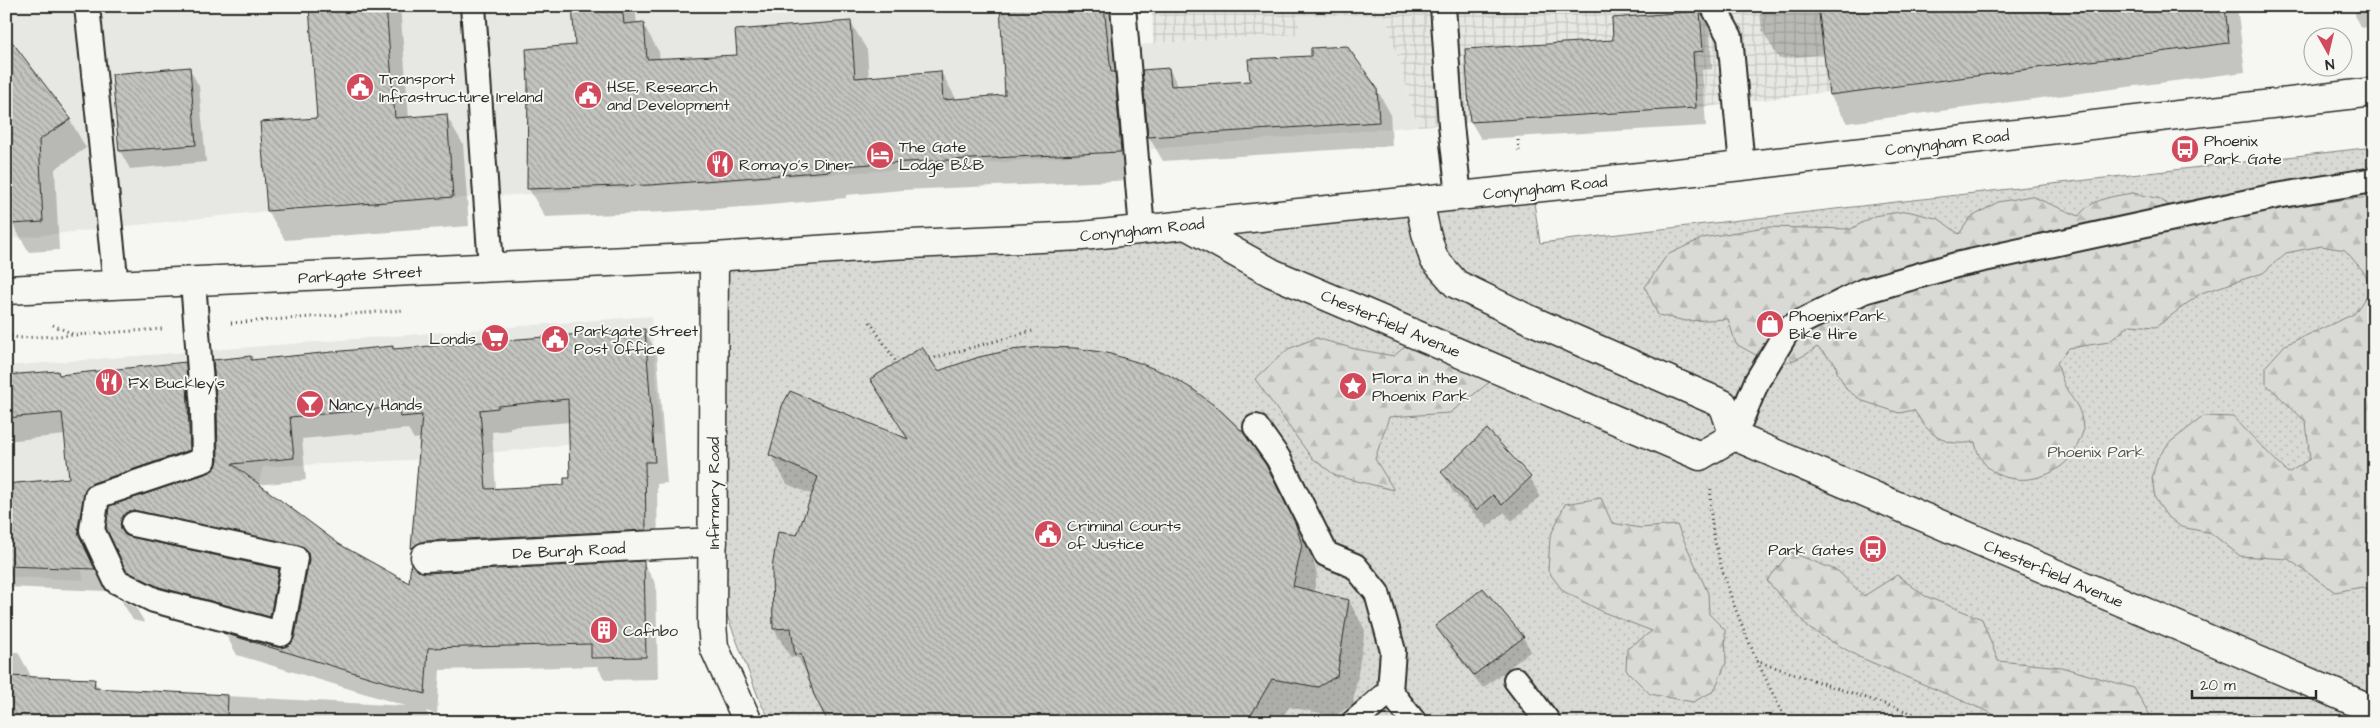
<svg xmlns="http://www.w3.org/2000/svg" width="2380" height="728" font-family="'Architects Daughter',sans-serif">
<defs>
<pattern id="industrial-grid" width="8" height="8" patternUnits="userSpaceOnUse" patternTransform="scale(1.25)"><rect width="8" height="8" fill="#e7e7e3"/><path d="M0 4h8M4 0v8" fill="none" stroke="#c6c6c3"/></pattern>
<pattern id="grass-dots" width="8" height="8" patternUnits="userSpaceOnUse" patternTransform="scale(1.25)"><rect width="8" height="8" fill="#d9d9d5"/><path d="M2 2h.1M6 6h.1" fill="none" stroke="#babab7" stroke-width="1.8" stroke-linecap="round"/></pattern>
<pattern id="forest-firs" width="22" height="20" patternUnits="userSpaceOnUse" patternTransform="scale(1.25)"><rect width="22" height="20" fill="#d9d9d5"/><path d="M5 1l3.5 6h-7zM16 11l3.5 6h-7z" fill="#babab7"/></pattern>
<pattern id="building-back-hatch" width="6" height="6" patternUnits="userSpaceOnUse" patternTransform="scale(1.25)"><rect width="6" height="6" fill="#c3c3c0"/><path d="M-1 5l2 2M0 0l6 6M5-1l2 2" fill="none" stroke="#9f9f9c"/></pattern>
</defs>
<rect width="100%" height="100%" fill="#f6f6f2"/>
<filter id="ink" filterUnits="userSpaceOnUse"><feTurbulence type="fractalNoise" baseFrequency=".02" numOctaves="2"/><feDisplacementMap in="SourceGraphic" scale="10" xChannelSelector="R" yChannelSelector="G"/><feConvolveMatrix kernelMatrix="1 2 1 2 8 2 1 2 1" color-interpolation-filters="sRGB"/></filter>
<g filter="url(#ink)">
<g fill="#e7e7e3">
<path d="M6,6h1102l2,41 190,-13 -3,-19h88l33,111 -447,39 -704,46 -259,28 -2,-1z"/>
<path d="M651,316l10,119 -233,24 -165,8 -4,16 -195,9 20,88 -78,-3v-211z"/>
</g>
<path fill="url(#industrial-grid)" d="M1152,6h1073l4,37 -533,65 -278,18 -33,-111h-87l2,19 -147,10z"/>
<path fill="url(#grass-dots)" stroke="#828280" d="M2374,147v575h-1602l-11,-18 -48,-125 1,-322 818,-68 8,54z"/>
<g fill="url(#forest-firs)" stroke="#828280">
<path d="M2133,193l27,6 11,8 11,-6 32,-2 69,9 65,-9 26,-2v394l-12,-4 -27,5 -47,-33 -48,-3 -29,-23 -30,-6 -15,-12 -11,-17 -3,-20 5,-19 12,-16 35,-27 29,1 55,56 22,-14 -4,-37 -40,-38v-18l19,-21 69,-31 18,-26 -9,-17 -18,-21 -24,-4 -35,7 -23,20 -62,20 -45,34 -26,-2 -21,17 -40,6 -12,15c3,8 5,18 9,25 10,18 15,18 17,41 0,5 -3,10 -5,15 -17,44 -94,51 -103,-2 -31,5 -46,-6 -61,-32l-15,3 -36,-12 -16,-11 -10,-18 -2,-9 -18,-16c-34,25 -47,16 -81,-3l-8,-25 -42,2 -28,-6 -13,-28 22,-32 36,-17 61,-11 87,2 23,-13 33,-5 32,8 20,15 11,-16 28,-16 33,-6 48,20c11,-17 35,-20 54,-23z"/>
<path d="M1419,334l72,47 -41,32 -61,4 -14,42 19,31 -58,-14 -25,-19 -56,-78 33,-30 28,-11 39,11 39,7z"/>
<path d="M1601,498l11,25 28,5 37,-3 31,68 1,21 16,16 1,33 -12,28 -21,11 -43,-8 -24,-24 1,-21 25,-18 -49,-19 -40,-21 -15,-20 2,-34 15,-33z"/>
<path d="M1790,552l48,19 26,25 33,-21 28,21 57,23 16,42 63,6 73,21 20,34h-148l-17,-10 -130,-55 -49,-28 -43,-48z"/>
</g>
<g fill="#0003" fill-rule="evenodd">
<path d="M310,6h90l9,112 37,-3 17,29 6,82 -184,14 -17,-29 -7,-87 58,-5z"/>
<path d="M573,6h62l2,18h6l16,28 1,8 78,-4 113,-33 16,27 2,28 72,-6 16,28 49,-3 -5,-91h112l23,174 -234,10 -56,5v3l-87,8 -93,6 -121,5 -16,-28 1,-106 47,-36z"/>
<path d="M1759,6h478l8,66 -398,51 -17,-28 -5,-41 -46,5 -17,-29z"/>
<path d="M2354,6h20v20l-13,2 -5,-9z"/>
<path d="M1700,13l10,17 2,39 -10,1 4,56 -225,13 -10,-17 144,-81z"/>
<path d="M6,36l64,84 16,28 -31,21 4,81 -30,2 -17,-29 -1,-24 -5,3z"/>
<path d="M189,68l10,18 7,76 -76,7 -10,-18 -7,-76z"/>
<path d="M1169,69l10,18 197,1 14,25 2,33 -229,15 -14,-24 -5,-66z"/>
<path d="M644,330l13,22 10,131 -10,1 1,68 -233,18 -12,-21 8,-111 -7,1 -6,-10 -106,10 4,41 -49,5 81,60 72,40 7,-13 9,2 217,-11 13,21 2,95 -53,1 -8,-14 -157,4 -3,45 -11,-4 6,11h-426v-70h12l12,22v4l64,2 5,9 307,17 -169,-51 -11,-20 51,14h8l7,-5 4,-7 13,-71 -159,-34 -8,1 -6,7 142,30 13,22 -9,46 -141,-45 -13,-23 -18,-63 99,-33 8,-6 33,-111 2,4 140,-14 2,4zM570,422l1,57 -5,7 -70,4 -4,-58 18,-2v-3z"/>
<path d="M185,364l12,21 5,87 -97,32 -15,47 1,7 15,33 -100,-4v-101l65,-7 -5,-44 -60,6v-64l52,-5 2,4z"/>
<path d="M937,373l328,93 46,86 6,22 -3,18 35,9 16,29 -12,74 -18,12 -46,-9 -9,15h-450l-32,-65 -7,1 -17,-29 -1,-61 25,-31 15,-42 -26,-11 -16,-29 138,-15z"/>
<path d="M1487,431l43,47 10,18 -28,25 -8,-9 -17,15 -35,-37 -10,-18z"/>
<path d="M121,600l15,8 9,15 -12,-3z"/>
<path d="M1437,626l86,11 8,14 -48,37 -38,-47z"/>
</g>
<g fill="url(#building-back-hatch)" stroke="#2b2b2b" fill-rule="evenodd">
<path d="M309,6h77l9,112 52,-4 6,83 -186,14 -7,-89 57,-4z"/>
<path d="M572,6h50l2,18 20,-2 3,37 90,-4 -2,-25 116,-9 4,57 86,-7 2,29 62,-5 -5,-89h104l7,66h4l6,80 -235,11 -56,4v4l-87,7 -93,7 -123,4 1,-106 -2,-34 49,-4z"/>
<path d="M1818,6h407l4,37 -400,52z"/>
<path d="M1700,11l3,40 -10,1 3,56 -226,14 -5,-73 148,-9 -1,-22z"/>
<path d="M6,34l65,85 -32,21 4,82 -32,2 -3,-62 -2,1z"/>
<path d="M1347,46l30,42 2,34 -231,15 -6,-67 27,-2 2,18 79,-5 -2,-22 63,-3v-8z"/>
<path d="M190,67l6,78 -77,6 -7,-77z"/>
<path d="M645,329l10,133h-10l1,68 -222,11 -7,3 -6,5 11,-134 -22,2 -1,-10 -109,10 4,41 -62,6 107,80 70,39 2,-21 7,9 8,2 218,-12 2,96 -55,1v-14l-163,4 -3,46 -202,-61 54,14h7l7,-3 4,-8 14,-76 -1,-7 -4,-6 -167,-36h-8l-8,10v8l4,6 6,2 148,32 -9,48 -111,-30 -33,-16 -20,-43 3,-22 99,-33 8,-6 2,-7 -1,-52 -4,-48 38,-4v4l142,-14v3zM568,399l2,79h-6v7l-78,4 -6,-79 18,-2v-2z"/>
<path d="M922,347l16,24 41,-14 32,-7 32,-3 32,1 32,5 30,9 30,12 27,16 26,20 23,22 23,33 29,57 7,23 -9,41 56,14 -12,76 -19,11 -46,-8 -25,43h-419l-14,-27 -13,-41 -6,1 -4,-27 -18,1 -1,-61 6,-36 19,3 21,-58 -49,-22 5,-18 8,-31 8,-15 118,48 -38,-60z"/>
<path d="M186,362l4,88 -97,33 -6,4 -3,7 -6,34 1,7 16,34 -89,-3v-82l63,-6 -7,-65 -56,5v-43l52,-4 1,4z"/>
<path d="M1487,429l44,48 -29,28 -9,-10 -17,15 -35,-38z"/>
<path d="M1483,588l41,49 -50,38 -39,-49z"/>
<path d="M6,676l89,3 -1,9 134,7 -1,27h-221z"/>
</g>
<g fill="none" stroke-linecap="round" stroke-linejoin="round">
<defs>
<g id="service">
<path d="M87,6l29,280"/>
<path d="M473,6l18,261"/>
<path d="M1123,6l19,224"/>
<path d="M1443,6l8,119 8,71"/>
<path d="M1713,6l17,31 12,129"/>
<path d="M1256,427l22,31 48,96 29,12 22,27 16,58 -3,40"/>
<path d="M1734,436l23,-55 32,-53 75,-37 92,-26 320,-69 98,-16"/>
<path d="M134,524l161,34 -14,76 -127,-34 -38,-19 -24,-51 5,-34 107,-36 -1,-52 -10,-126"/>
<path d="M1516,680l32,42"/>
<path d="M1354,722l36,-31 24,31"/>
</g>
<path id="minor" d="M425,557l288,-15"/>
<g id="tertiary">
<path d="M1419,200l7,33 8,26 22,25 70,34 197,86 11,32 640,274"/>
<path d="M1186,225l86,48 428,183 34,-20"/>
</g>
<g id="secondary">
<path d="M714,257l-2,367 2,23 34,75"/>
<path d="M6,290l708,-33 176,-12 192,-9 660,-70 632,-74"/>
</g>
</defs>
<use href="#service" stroke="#2b2b2b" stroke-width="28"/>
<use href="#minor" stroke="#2b2b2b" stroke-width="31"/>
<use href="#tertiary" stroke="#2b2b2b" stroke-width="31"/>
<use href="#secondary" stroke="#2b2b2b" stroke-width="31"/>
<g stroke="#2b2b2b" stroke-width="3" stroke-dasharray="1 4" stroke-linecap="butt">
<path d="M1518,140l1,13"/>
<path d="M870,322l27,41"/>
<path d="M231,323l173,-13"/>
<path d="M53,325l22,10 87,-6"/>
<path d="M6,335l13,3 56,-3"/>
<path d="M930,359l102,-28"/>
<path d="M1711,489c-7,65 46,174 76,233"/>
<path d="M1756,661l182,61"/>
</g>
<use href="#service" stroke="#f6f6f2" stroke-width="24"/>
<use href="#minor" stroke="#f6f6f2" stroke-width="28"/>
<use href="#tertiary" stroke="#f6f6f2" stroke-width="28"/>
<use href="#secondary" stroke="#f6f6f2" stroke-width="28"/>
</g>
</g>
<defs>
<symbol id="civic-disc" viewBox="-11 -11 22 22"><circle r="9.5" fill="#d1495b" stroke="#f6f6f2"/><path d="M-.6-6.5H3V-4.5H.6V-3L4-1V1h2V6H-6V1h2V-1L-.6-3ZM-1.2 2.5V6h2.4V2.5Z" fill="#fff"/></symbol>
<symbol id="bus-disc" viewBox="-11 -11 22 22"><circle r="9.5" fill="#d1495b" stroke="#f6f6f2"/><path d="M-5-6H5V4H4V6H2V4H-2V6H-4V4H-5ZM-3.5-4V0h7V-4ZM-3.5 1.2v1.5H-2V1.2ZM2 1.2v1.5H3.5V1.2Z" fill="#fff"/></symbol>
<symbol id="hotel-disc" viewBox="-11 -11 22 22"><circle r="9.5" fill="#d1495b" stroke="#f6f6f2"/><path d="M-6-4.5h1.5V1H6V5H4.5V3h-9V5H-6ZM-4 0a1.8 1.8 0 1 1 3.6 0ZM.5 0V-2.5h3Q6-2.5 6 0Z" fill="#fff"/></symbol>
<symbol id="restaurant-disc" viewBox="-11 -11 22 22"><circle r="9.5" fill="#d1495b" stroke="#f6f6f2"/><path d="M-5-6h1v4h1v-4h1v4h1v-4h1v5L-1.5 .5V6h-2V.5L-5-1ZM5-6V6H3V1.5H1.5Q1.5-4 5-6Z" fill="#fff"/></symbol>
<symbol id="shop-disc" viewBox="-11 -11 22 22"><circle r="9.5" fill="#d1495b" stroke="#f6f6f2"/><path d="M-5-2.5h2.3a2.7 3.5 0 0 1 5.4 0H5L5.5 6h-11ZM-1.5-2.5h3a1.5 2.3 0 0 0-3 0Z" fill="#fff"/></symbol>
<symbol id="supermarket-disc" viewBox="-11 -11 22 22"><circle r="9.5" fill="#d1495b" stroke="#f6f6f2"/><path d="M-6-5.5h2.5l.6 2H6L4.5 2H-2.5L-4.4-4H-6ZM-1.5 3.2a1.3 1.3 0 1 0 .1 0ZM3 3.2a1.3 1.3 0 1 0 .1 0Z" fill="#fff"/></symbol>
<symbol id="sight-disc" viewBox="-11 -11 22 22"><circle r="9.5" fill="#d1495b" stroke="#f6f6f2"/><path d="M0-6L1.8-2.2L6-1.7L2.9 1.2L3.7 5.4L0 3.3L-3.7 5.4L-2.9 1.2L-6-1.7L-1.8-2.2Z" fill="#fff"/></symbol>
<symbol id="bar-disc" viewBox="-11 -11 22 22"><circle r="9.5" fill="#d1495b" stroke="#f6f6f2"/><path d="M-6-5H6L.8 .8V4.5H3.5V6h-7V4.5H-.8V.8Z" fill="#fff"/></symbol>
<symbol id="building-disc" viewBox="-11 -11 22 22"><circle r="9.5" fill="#d1495b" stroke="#f6f6f2"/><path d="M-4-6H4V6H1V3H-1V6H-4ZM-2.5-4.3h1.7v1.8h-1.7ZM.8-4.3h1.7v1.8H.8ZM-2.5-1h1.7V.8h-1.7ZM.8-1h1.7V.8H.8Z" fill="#fff"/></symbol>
</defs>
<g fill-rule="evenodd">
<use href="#civic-disc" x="344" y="71" width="32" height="32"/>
<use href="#civic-disc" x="572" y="79" width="32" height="32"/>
<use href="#bus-disc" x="2169" y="133" width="32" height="32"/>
<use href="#hotel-disc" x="864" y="139" width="32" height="32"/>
<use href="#restaurant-disc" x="704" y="148" width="32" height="32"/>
<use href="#shop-disc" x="1754" y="308" width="32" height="32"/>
<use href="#supermarket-disc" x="479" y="322" width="32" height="32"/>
<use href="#civic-disc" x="539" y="323" width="32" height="32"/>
<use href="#restaurant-disc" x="93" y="366" width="32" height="32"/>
<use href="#sight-disc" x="1337" y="370" width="32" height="32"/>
<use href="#bar-disc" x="294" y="388" width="32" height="32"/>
<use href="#civic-disc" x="1032" y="518" width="32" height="32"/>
<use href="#bus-disc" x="1857" y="533" width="32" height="32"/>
<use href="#building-disc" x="588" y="614" width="32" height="32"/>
</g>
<g text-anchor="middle" stroke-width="4" stroke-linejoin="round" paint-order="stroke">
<g font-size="16" fill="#2b2b2b" stroke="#f6f6f2" text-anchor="start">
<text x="379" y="84">Transport<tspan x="379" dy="18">Infrastructure Ireland</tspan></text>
<text x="607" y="92">HSE, Research<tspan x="607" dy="18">and Development</tspan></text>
<text x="2204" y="146">Phoenix<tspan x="2204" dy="18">Park Gate</tspan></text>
<text x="899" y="152">The Gate<tspan x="899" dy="18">Lodge B&amp;B</tspan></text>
<text x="739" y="170">Romayo's Diner</text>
<text x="1789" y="321">Phoenix Park<tspan x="1789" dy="18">Bike Hire</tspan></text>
<text x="574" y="336">Parkgate Street<tspan x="574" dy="18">Post Office</tspan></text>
<text x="476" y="344" text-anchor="end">Londis</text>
<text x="1372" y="383">Flora in the<tspan x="1372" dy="18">Phoenix Park</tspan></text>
<text x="128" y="388">FX Buckley's</text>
<text x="329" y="410">Nancy Hands</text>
<text x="1067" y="531">Criminal Courts<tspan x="1067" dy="18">of Justice</tspan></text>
<text x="1854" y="555" text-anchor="end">Park Gates</text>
<text x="623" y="636">Cafnbo</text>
</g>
<g font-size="16" fill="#2b2b2b" stroke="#f6f6f2">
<text transform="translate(1947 142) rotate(-7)" y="6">Conyngham Road</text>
<text transform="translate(1545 187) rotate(-6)" y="6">Conyngham Road</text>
<text transform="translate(1142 229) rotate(-6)" y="6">Conyngham Road</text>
<text transform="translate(360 274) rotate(-3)" y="6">Parkgate Street</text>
<text transform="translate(1391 323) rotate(23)" y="6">Chesterfield Avenue</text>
<text transform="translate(713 493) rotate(-90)" y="6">Infirmary Road</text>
<text transform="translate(569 550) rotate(-3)" y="6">De Burgh Road</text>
<text transform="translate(2054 573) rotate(23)" y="6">Chesterfield Avenue</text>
</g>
<g font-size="16" fill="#565656" stroke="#f6f6f2">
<text x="2096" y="457">Phoenix Park</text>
</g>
</g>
<rect width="2380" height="728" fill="none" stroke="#f6f6f2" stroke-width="25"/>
<rect x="12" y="12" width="2355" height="703" fill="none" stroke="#2b2b2b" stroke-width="2" filter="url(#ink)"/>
<g transform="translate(2328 52) rotate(172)"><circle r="24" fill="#f6f6f2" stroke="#a5a5a2"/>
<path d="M0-4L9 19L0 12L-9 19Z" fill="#d1495b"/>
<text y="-8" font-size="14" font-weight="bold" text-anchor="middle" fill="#2b2b2b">N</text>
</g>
<path d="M2192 690v8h124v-8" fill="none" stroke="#2b2b2b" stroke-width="2.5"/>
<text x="2200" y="690" font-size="15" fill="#2b2b2b" stroke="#f6f6f2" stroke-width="4" paint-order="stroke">20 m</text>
</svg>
